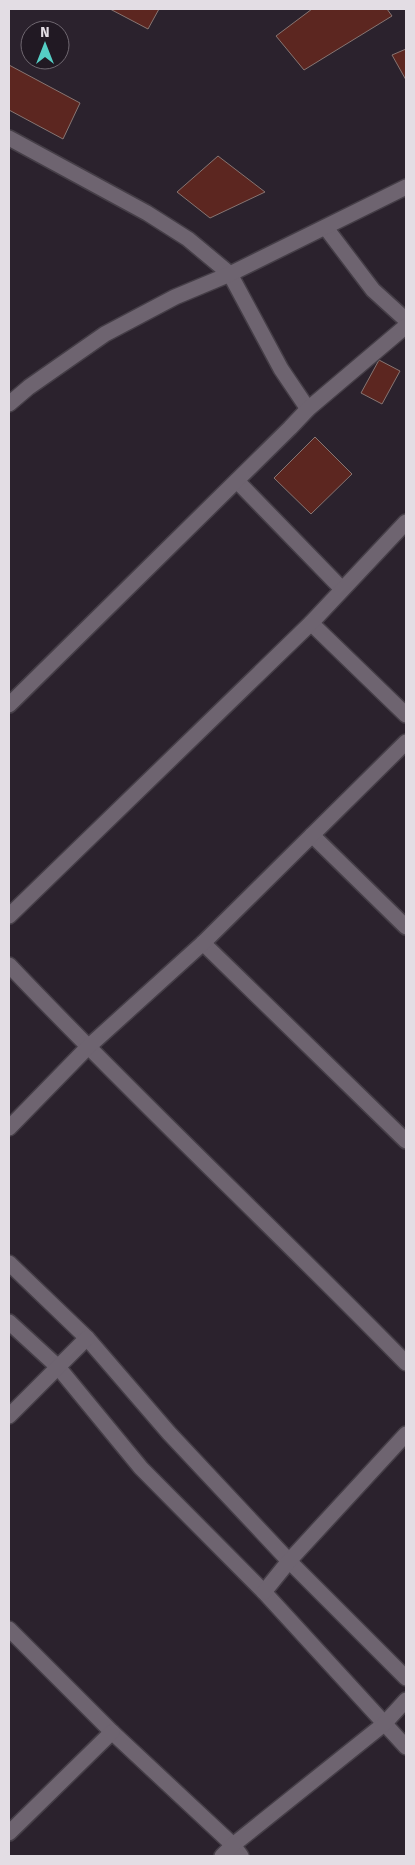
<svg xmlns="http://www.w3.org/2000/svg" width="415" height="1865" font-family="'Fira Sans',sans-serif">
<rect width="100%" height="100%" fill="#2b222d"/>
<g fill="#5c2620" stroke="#877572">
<path d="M110,9h49l-11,20z"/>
<path d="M312,9h75l5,7 -88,54 -28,-34z"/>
<path d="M406,49v31l-14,-25z"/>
<path d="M9,65l71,38 -17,36 -54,-29z"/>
<path d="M218,156l47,36 -55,26 -33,-26z"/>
<path d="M379,360l21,11 -18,33 -21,-11z"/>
<path d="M315,437l37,37 -41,40 -37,-36z"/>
</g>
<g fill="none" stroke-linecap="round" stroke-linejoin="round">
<defs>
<g id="minor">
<path d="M9,138l138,75 41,26 42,35 51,95 27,40"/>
<path d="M326,228l47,62 33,30"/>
<path d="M9,404l20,-17 76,-53 70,-37 55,-23 176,-87"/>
<path d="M237,481l105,108"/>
<path d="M311,623l95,92"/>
<path d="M9,705l281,-277 18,-19 98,-83"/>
<path d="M312,835l94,92"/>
<path d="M9,916l302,-293 95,-101"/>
<path d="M203,943l203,198"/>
<path d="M9,965c129,136 266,264 397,398"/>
<path d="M9,1128l78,-80 116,-105 203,-201"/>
<path d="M9,1263l78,75 82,95 120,128 117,117"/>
<path d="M9,1322l49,45 83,101 123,124 142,155"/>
<path d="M9,1416l78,-78"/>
<path d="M264,1592l25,-31 117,-127"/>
<path d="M9,1629l103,103 121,113 8,11"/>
<path d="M9,1833l103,-101"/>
<path d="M222,1856l11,-11 151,-121 22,-24"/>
</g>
</defs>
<use href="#minor" stroke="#453e47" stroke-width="18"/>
<use href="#minor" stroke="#6e6470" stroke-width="15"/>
</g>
<rect width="415" height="1865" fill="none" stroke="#e3dde4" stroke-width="20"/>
<g transform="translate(45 45)"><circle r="24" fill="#211923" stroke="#6f6770"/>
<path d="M0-4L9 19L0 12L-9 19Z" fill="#55cec5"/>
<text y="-8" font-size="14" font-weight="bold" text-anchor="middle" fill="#e3dde4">N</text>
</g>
</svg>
